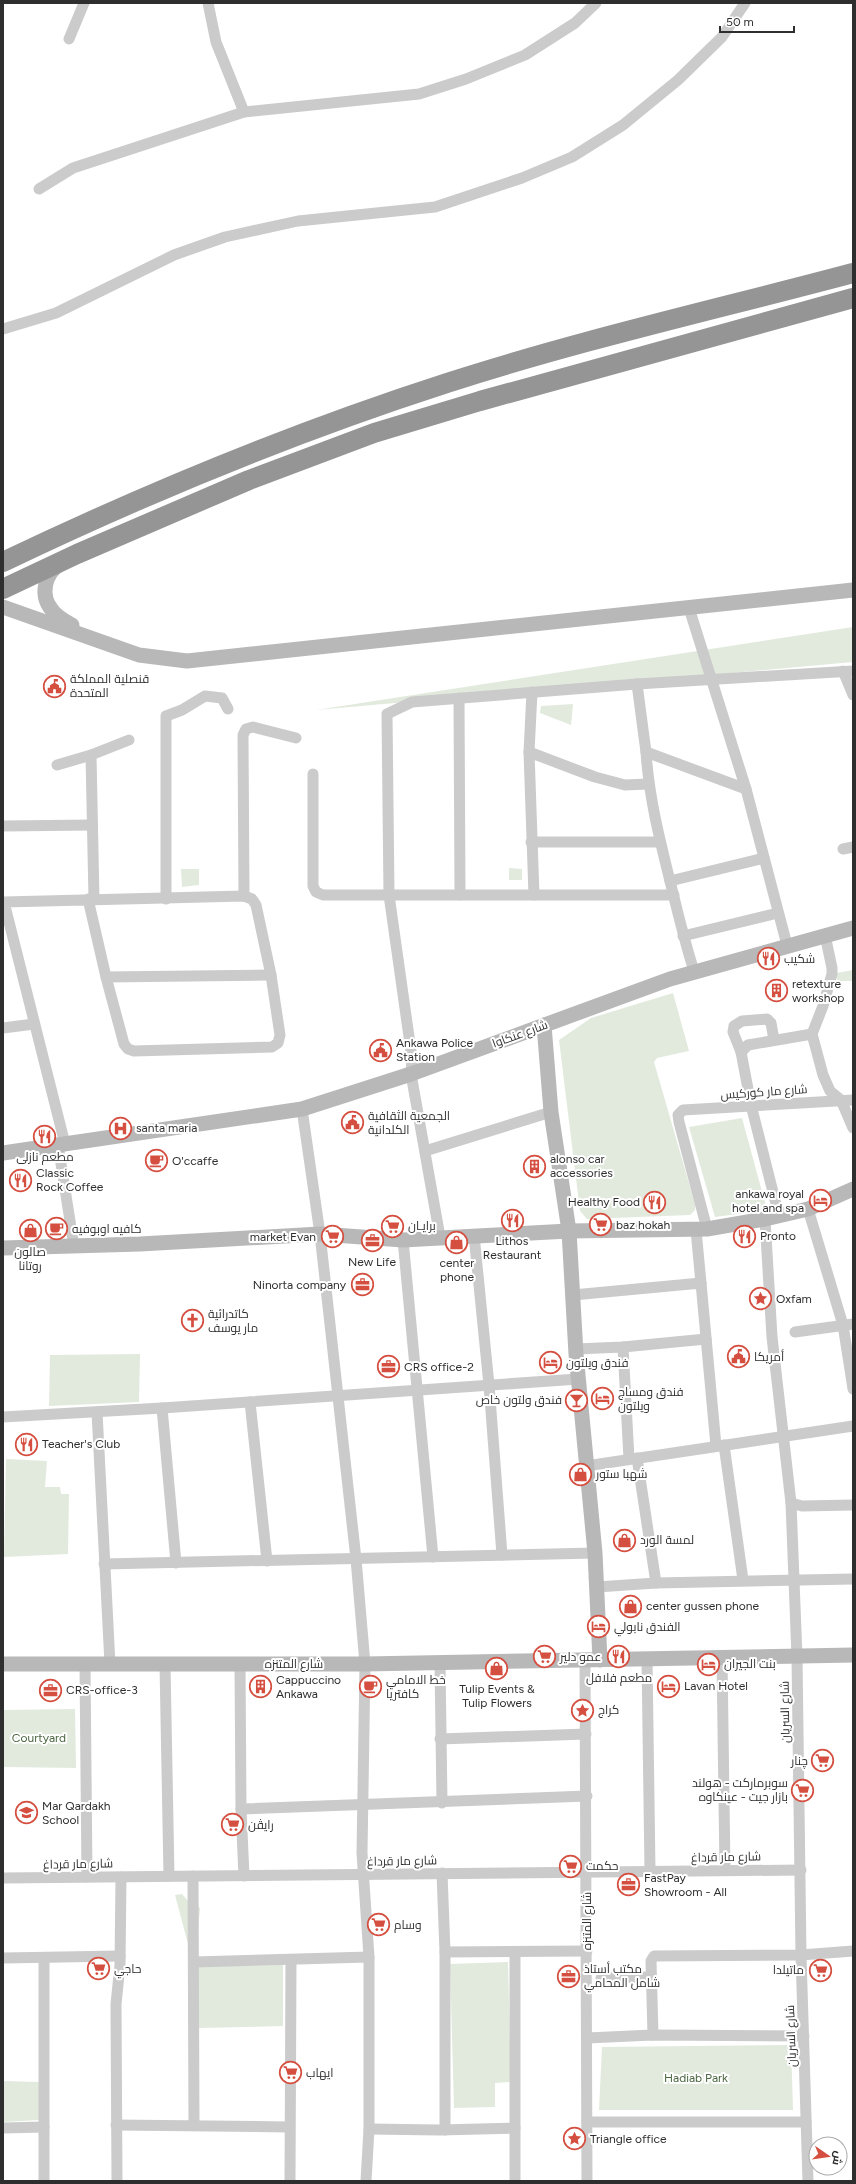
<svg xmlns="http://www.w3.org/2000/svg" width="856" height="2184" font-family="Figtree,Cairo,sans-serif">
<rect width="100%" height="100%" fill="#fff"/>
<g fill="#e2eadd">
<path d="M853,627v35l-537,48z"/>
<path d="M573,704l-2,21 -31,-12 1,-7z"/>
<path d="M509,868l13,1v11h-13z"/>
<path d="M181,869h18v16l-17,2z"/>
<path d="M853,970v11h-16v-8z"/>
<path d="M673,993l16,58 -32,7 -3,4 41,142v6l-5,5 -103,4 -7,-8 -21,-171 32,-22z"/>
<path d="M742,1118l25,92 -52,7 -26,-90z"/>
<path d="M140,1354l-1,48 -90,4 1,-51z"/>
<path d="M6,1459l41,2 -2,26h15l1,7h8l-1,60 -64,3z"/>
<path d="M75,1709l1,59 -73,-1v-57z"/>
<path d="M182,1894l7,8 11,6 -3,34 -9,2 -13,-49z"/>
<path d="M508,1962l3,120 -16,1v24l-41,1 -4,-144z"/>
<path d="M283,1965v61l-84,2 -3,-62z"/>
<path d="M791,2045l2,65h-194l3,-63z"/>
<path d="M3,2081l36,1v38l-36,2z"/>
</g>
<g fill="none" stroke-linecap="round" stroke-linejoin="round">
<g stroke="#cbcbcb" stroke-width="11">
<path d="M208,3l8,39 28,70"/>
<path d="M69,39l15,-36"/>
<path d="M39,189l34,-21 171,-56 175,-18 47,-15 59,-24 50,-32 21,-20"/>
<path d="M3,329l53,-16 118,-58 51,-18 73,-16 137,-14 87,-29 50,-21 51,-32 55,-45 44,-43 23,-34"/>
<path d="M689,608l57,181 41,156"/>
<path d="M843,671l10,24"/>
<path d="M637,684l9,68"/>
<path d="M532,692l-3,60 5,143"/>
<path d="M459,698l1,197"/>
<path d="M529,752l66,25 30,8 23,-1"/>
<path d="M91,755l3,144"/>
<path d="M57,765l34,-10 38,-15"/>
<path d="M313,774v112l3,6 7,3h351"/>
<path d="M3,826l89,-1"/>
<path d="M531,842h129"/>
<path d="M843,849l10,-2"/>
<path d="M670,881l94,-23"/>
<path d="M244,896l-1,-161 3,-6 7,-2 43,11"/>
<path d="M166,899v-183l16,-6 23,-14 17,2 6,11"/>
<path d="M825,935l7,33v6l-9,32 -11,28 11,41 7,16 11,9 12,28"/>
<path d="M683,936l95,-23"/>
<path d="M694,971c-9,-28 -16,-57 -23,-86 -11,-44 -22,-87 -25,-133l100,37"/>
<path d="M106,977l165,-2"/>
<path d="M3,1028l31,-4"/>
<path d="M741,1052l-8,-20 1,-6 8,-5 25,-2 4,4 3,17"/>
<path d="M302,1109l18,125 36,325 9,105 -3,189 7,104v172l-3,52"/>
<path d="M65,1144l-61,-242 240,-6 8,3 4,6 15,70 9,60 -2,8 -6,4 -138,4 -6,-2 -4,-5 -18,-67 -18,-78"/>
<path d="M58,1145l16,101"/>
<path d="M425,1151l126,-39"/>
<path d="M808,1209l35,116 10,64"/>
<path d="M779,1216l-28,-111 -10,-53 7,-7 64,-11"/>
<path d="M765,1219l7,118 19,166 6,154 4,298 7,226"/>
<path d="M707,1229l-28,-107 -1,-7 5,-5 170,-10"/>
<path d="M696,1230l5,53"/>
<path d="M474,1235l15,150 13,170"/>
<path d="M440,1237l-29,-163 1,-16 -23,-163 -2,-181 25,-12 225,-18 216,-13"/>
<path d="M403,1240l30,317"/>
<path d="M573,1295l128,-12 15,163"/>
<path d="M795,1332l58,-8"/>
<path d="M623,1347l6,112"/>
<path d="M576,1349l47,-2 83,-8"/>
<path d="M250,1402l17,159"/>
<path d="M162,1408l14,155"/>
<path d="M97,1412l13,252"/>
<path d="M3,1417l159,-9 416,-29"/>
<path d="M724,1445l19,135"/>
<path d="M637,1458l19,125"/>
<path d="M586,1466l267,-40"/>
<path d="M791,1503l11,3 51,-1"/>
<path d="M104,1564l491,-11"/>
<path d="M597,1587l59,-4 197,-4"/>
<path d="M722,1658l3,212"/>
<path d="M647,1659l3,212"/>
<path d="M585,1660l2,521"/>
<path d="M440,1663l2,140"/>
<path d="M85,1664l2,213"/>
<path d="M165,1664l4,212"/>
<path d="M240,1664l1,145 3,67"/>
<path d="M440,1739l146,-5"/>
<path d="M241,1809l346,-13"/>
<path d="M442,1873l3,79v178"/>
<path d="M193,1876l1,249"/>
<path d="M3,1878l798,-8"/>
<path d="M445,1952l142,-1"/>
<path d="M3,1958l117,-2"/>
<path d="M44,1958v223"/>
<path d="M194,1962l175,-5"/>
<path d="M601,1978l50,-1"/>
<path d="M653,2035l-2,-74 3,-5 147,-1 52,-4"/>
<path d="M587,2038l66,-3 151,1"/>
<path d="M587,2122h219"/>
<path d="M116,2125l173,2"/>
<path d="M3,2128l41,-1"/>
<path d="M369,2129l70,1 76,-2"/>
<path d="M117,2181l-1,-177 4,-39 1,-88"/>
<path d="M290,2181l1,-221"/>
<path d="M515,2181v-229"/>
</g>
<g stroke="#b8b8b8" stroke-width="15">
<path d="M60,564c-16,10 -20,32 -8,46 5,7 13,11 20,15"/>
<path d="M3,607l136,48 48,6 666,-71"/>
<path d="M544,1025l7,87 18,119 7,123 19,199 5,107"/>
<path d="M3,1153l299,-44 109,-35 259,-95 183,-51"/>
<path d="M3,1248l137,-4 180,-10 83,6 166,-9 138,-2 58,-10 43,-10 45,-20"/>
<path d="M3,1664h362l488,-9"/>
</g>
<g stroke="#959595" stroke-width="20">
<path d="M3,562c144,-69 292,-130 444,-179 133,-43 271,-74 406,-110"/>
<path d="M3,589l74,-35 172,-74 125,-47 106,-32 373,-103"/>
</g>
</g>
<defs>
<symbol id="civic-ring" viewBox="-11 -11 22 22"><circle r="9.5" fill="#fff" stroke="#d54f40" stroke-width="1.5"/><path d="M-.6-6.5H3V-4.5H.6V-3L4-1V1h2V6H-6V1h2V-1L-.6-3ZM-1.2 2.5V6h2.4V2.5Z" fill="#d54f40"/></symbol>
<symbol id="restaurant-ring" viewBox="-11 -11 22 22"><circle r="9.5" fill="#fff" stroke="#d54f40" stroke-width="1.5"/><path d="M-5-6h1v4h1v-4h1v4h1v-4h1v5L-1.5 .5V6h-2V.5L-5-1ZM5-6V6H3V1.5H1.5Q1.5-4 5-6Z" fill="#d54f40"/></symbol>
<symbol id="building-ring" viewBox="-11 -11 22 22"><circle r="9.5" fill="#fff" stroke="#d54f40" stroke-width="1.5"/><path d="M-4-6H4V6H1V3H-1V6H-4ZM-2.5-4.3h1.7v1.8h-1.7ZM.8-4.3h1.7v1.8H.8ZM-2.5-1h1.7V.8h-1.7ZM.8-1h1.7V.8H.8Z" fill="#d54f40"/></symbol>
<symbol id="hospital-ring" viewBox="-11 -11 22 22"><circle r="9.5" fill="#fff" stroke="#d54f40" stroke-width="1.5"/><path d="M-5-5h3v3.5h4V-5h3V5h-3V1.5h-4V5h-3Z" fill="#d54f40"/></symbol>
<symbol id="cafe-ring" viewBox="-11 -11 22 22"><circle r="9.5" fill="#fff" stroke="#d54f40" stroke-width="1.5"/><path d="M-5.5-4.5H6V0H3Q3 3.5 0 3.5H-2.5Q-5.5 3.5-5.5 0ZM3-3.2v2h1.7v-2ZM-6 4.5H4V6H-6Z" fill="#d54f40"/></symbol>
<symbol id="hotel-ring" viewBox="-11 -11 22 22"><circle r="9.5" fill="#fff" stroke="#d54f40" stroke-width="1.5"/><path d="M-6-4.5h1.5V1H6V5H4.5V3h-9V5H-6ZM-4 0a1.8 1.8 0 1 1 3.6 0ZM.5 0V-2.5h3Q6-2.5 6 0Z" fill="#d54f40"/></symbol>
<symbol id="supermarket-ring" viewBox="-11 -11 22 22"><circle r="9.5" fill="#fff" stroke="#d54f40" stroke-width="1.5"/><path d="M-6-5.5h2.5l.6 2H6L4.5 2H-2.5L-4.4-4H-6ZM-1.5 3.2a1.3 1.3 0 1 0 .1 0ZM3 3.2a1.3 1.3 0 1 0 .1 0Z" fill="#d54f40"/></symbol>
<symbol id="shop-ring" viewBox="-11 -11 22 22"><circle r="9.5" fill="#fff" stroke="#d54f40" stroke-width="1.5"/><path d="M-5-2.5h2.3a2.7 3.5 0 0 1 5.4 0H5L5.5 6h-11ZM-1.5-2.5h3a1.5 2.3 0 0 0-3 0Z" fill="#d54f40"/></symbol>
<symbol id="office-ring" viewBox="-11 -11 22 22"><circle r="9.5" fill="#fff" stroke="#d54f40" stroke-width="1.5"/><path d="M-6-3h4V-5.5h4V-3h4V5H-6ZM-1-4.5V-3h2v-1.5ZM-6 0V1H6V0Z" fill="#d54f40"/></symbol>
<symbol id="sight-ring" viewBox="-11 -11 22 22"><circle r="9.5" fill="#fff" stroke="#d54f40" stroke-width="1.5"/><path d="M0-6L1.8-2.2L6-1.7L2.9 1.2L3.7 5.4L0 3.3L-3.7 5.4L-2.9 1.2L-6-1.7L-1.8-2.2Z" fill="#d54f40"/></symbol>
<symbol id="church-ring" viewBox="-11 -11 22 22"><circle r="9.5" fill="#fff" stroke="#d54f40" stroke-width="1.5"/><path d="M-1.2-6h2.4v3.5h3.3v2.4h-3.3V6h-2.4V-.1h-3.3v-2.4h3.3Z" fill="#d54f40"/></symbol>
<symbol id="bar-ring" viewBox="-11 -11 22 22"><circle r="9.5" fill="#fff" stroke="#d54f40" stroke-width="1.5"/><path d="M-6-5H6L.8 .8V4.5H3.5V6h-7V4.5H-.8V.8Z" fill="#d54f40"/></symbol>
<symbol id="school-ring" viewBox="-11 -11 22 22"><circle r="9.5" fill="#fff" stroke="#d54f40" stroke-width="1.5"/><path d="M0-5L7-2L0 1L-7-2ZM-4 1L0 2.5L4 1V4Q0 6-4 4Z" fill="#d54f40"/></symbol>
</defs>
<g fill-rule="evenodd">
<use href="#civic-ring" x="42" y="674" width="25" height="25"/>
<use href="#restaurant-ring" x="756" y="946" width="25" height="25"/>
<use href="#building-ring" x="764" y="978" width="25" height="25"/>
<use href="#civic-ring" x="368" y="1038" width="25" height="25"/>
<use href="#civic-ring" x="340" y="1110" width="25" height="25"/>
<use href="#hospital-ring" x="108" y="1116" width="25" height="25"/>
<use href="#restaurant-ring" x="32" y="1124" width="25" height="25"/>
<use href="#cafe-ring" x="144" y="1148" width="25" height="25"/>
<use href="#building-ring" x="522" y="1154" width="25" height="25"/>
<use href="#restaurant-ring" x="8" y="1168" width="25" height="25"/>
<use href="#hotel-ring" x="808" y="1188" width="25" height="25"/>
<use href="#restaurant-ring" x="642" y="1190" width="25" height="25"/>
<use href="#restaurant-ring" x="500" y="1208" width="25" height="25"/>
<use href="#supermarket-ring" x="588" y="1212" width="25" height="25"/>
<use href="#supermarket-ring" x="380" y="1214" width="25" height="25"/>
<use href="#cafe-ring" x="44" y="1216" width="25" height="25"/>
<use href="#shop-ring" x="18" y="1218" width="25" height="25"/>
<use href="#restaurant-ring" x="732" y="1224" width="25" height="25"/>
<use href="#supermarket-ring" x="320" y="1224" width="25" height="25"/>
<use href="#office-ring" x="360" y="1228" width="25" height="25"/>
<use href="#shop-ring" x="444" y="1230" width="25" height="25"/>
<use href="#office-ring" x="350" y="1272" width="25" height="25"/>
<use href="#sight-ring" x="748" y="1286" width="25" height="25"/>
<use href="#church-ring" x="180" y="1308" width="25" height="25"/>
<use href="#civic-ring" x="726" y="1344" width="25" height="25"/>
<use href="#hotel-ring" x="538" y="1350" width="25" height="25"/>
<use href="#office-ring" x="376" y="1354" width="25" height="25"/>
<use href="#hotel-ring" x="590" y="1386" width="25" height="25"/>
<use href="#bar-ring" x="564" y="1388" width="25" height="25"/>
<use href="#restaurant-ring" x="14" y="1432" width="25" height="25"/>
<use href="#shop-ring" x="568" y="1462" width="25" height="25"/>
<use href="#shop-ring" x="612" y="1528" width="25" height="25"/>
<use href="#shop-ring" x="618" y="1594" width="25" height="25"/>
<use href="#hotel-ring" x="586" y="1614" width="25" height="25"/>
<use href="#supermarket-ring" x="532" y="1644" width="25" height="25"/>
<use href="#restaurant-ring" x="606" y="1644" width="25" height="25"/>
<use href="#hotel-ring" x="696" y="1652" width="25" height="25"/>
<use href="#shop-ring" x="484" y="1656" width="25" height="25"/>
<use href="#hotel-ring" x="656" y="1674" width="25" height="25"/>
<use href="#building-ring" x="248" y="1674" width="25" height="25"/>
<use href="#cafe-ring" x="358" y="1674" width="25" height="25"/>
<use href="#office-ring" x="38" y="1678" width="25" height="25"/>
<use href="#sight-ring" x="570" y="1698" width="25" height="25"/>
<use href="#supermarket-ring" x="810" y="1748" width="25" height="25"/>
<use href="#supermarket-ring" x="790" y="1778" width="25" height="25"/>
<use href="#school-ring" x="14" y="1800" width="25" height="25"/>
<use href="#supermarket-ring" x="220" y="1812" width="25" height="25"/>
<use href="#supermarket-ring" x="558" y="1854" width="25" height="25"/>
<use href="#office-ring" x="616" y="1872" width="25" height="25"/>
<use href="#supermarket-ring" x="366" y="1912" width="25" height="25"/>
<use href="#supermarket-ring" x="86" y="1956" width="25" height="25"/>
<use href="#supermarket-ring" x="808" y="1958" width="25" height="25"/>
<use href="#office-ring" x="556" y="1964" width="25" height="25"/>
<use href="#supermarket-ring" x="278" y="2060" width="25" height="25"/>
<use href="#sight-ring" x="562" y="2126" width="25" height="25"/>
</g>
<g text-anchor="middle" stroke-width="4" stroke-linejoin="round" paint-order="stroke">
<g font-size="12" fill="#2e2e2e" stroke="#fff" text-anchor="start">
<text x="70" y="683">قنصلية المملكة<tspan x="70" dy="14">المتحدة</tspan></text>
<text x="784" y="963">شكيب</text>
<text x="792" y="988">retexture<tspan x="792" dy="14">workshop</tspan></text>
<text x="396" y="1047">Ankawa Police<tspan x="396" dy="14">Station</tspan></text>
<text x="368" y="1120">الجمعية الثقافية<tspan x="368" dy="14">الكلدانية</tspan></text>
<text x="136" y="1132">santa maria</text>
<text x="45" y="1161" text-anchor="middle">مطعم نازلى</text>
<text x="550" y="1163">alonso car<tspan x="550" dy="14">accessories</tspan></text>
<text x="172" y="1165">O'ccaffe</text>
<text x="36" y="1177">Classic<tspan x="36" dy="14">Rock Coffee</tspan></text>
<text x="804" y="1198" text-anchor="end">ankawa royal<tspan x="804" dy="14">hotel and spa</tspan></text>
<text x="640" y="1206" text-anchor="end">Healthy Food</text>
<text x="616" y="1229">baz hokah</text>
<text x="408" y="1230">برایـان</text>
<text x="72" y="1233">كافيه اوبوفيه</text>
<text x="760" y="1240">Pronto</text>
<text x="316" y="1241" text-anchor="end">market Evan</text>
<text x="512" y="1245" text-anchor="middle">Lithos<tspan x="512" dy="14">Restaurant</tspan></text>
<text x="30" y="1256" text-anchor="middle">صالون<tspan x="30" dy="14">روتانا</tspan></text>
<text x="372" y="1266" text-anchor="middle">New Life</text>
<text x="457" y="1267" text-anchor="middle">center<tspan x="457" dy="14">phone</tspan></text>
<text x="346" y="1289" text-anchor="end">Ninorta company</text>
<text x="776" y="1303">Oxfam</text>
<text x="208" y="1318">كاتدرائية<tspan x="208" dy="14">مار يوسف</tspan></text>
<text x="754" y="1361">أمريكا</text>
<text x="566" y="1367">فندق ویلتون</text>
<text x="404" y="1371">CRS office-2</text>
<text x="618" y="1396">فندق ومساج<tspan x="618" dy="14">ويلتون</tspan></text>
<text x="562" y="1404" text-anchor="end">فندق ولتون خاص</text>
<text x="42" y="1448">Teacher's Club</text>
<text x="596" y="1478">شهبا ستور</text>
<text x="640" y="1544">لمسة الورد</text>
<text x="646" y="1610">center gussen phone</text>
<text x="614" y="1631">الفندق نابولي</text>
<text x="560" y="1661">عمو دلير</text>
<text x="724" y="1668">بنت الجيران</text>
<text x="619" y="1682" text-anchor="middle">مطعم فلافل</text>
<text x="276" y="1684">Cappuccino<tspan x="276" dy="14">Ankawa</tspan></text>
<text x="386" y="1684">خط الامامي<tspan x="386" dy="14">كافتريا</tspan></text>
<text x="684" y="1690">Lavan Hotel</text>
<text x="497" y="1693" text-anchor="middle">Tulip Events &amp;<tspan x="497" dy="14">Tulip Flowers</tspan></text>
<text x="66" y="1694">CRS-office-3</text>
<text x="598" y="1714">كراج</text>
<text x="808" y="1765" text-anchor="end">چنار</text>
<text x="788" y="1787" text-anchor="end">سوبرماركت - هولند<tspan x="788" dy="14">بازار جيت - عينكاوه</tspan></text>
<text x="42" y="1810">Mar Qardakh<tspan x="42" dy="14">School</tspan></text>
<text x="248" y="1829">رایڤن</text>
<text x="586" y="1870">حكمت</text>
<text x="644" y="1882">FastPay<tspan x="644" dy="14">Showroom - All</tspan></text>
<text x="394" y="1929">وسام</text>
<text x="114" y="1973">حاجي</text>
<text x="584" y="1973">مكتب أستاذ<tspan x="584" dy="14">شامل المحامي</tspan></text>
<text x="804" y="1974" text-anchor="end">ماتیلدا</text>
<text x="306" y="2077">ايهاب</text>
<text x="590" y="2143">Triangle office</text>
</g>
<g font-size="12" fill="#2e2e2e" stroke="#fff">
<text transform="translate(520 1034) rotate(-20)" y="4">شارع عنكاوا</text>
<text transform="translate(764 1092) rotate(-4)" y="4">شارع مار كوركيس</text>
<text x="294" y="1668">شارع المتنزه</text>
<text transform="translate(785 1712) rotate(-91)" y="4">شارع السريان</text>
<text transform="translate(726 1857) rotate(-1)" y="4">شارع مار قرداغ</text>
<text transform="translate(402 1861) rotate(-1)" y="4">شارع مار قرداغ</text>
<text transform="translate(78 1864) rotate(-1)" y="4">شارع مار قرداغ</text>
<text transform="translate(587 1921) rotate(-90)" y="4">شارع المتنزه</text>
<text transform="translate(791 2036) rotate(-92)" y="4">شارع السريان</text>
</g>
<g font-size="12" fill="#4b6640" stroke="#fff">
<text x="39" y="1742">Courtyard</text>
<text x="696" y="2082">Hadiab Park</text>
</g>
</g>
<rect width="856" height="2184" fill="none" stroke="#2e2e2e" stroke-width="8"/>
<g transform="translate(828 2156) rotate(103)"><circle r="19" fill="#ffffff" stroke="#ababab"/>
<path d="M0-3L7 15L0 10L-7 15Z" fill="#d54f40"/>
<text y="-6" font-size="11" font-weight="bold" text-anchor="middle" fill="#2e2e2e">ش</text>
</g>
<path d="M720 26v6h74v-6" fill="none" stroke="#2e2e2e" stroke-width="2"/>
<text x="726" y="26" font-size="12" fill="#2e2e2e" stroke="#ffffff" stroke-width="3" paint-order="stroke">50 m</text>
</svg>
